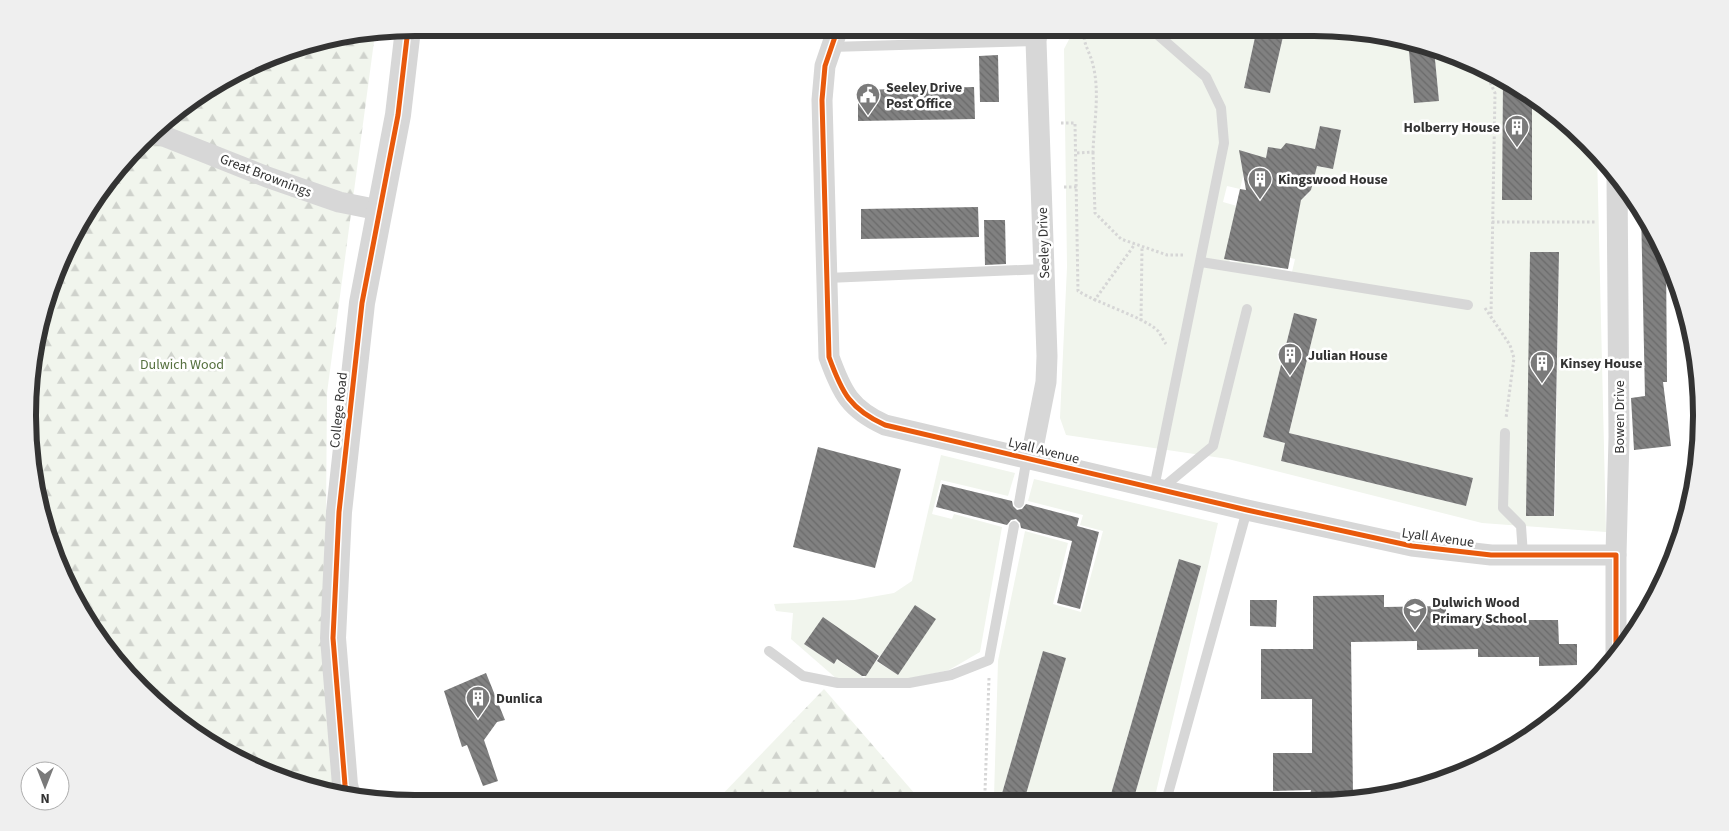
<svg xmlns="http://www.w3.org/2000/svg" width="1729" height="831" font-family="'Source Sans 3',sans-serif">
<defs>
<pattern id="forest-firs" width="22" height="20" patternUnits="userSpaceOnUse" patternTransform="scale(1.25)"><rect width="22" height="20" fill="#f1f5ed"/><path d="M5 1l3.5 6h-7zM16 11l3.5 6h-7z" fill="#cfd2cc"/></pattern>
<pattern id="building-back-hatch" width="6" height="6" patternUnits="userSpaceOnUse" patternTransform="scale(1.25)"><rect width="6" height="6" fill="#818181"/><path d="M-1 5l2 2M0 0l6 6M5-1l2 2" fill="none" stroke="#6a6a6a"/></pattern>
</defs>
<rect width="100%" height="100%" fill="#fff"/>
<g fill="#f1f5ed" fill-rule="evenodd">
<path d="M1075,28h182l-13,59 26,6 15,-65c40,0 84,1 123,13l6,62 25,-3 -5,-51 28,8 41,22 -1,121h30v-104l56,45 9,11 9,380 -124,-9 -254,-64 -162,-24 -6,-17 7,-151 -3,-218zM1320,126l21,4 -8,39 -22,-4 -2,10 4,7 -2,8 -6,7 -7,-2 -6,27 5,1 -2,9 -14,24 14,3 -3,13 -52,-11 -9,2 -5,-8 11,-49 -14,-4 4,-16 13,3 5,-21 -3,-1 -2,-11 7,-4 6,2 2,7 10,2 3,-16 46,9zM1559,253l-4,263h-29zM1294,313l23,6 -28,114 184,45 -7,28 -185,-45 4,-18 -22,-6z"/>
<path d="M941,455l74,18 -7,23 -67,-16 -9,34 20,5 2,-5 48,13 -22,125 -31,18 -41,9h-71l-46,-40 2,-26 -17,-2 -2,-7 80,-4 40,-7 18,-12zM915,605l-17,70 -22,-14 -12,17 -27,-19 -3,5 -30,-20 19,-26 57,38z"/>
<path d="M1034,479l184,44 -64,278h-21l68,-235 -22,-7 -70,242h-85l41,-143 -22,-7 -42,146 15,4h-19l-3,-4 4,-136 27,-130 43,12 -15,61 28,8 22,-81 -23,-6 3,-10 -55,-14z"/>
</g>
<g fill="url(#forest-firs)">
<path d="M375,34l-48,359 -2,254 9,147 -67,-20 -67,-36 -59,-48 -73,-103 -37,-121 4,-126 22,-73 36,-67 86,-92 112,-60z"/>
<path d="M824,689l98,113h-207z"/>
</g>
<g fill="url(#building-back-hatch)">
<path d="M1257,28h28l-15,65 -26,-5z"/>
<path d="M1408,41l26,8 5,52 -25,2z"/>
<path d="M998,55l1,47h-19l-1,-46z"/>
<path d="M1503,79l29,17v104h-30z"/>
<path d="M974,87l1,32 -117,2v-31z"/>
<path d="M1320,126l21,4 -8,39 -16,-3 -6,24 -10,10 -13,69 -64,-10 16,-70 6,1 -7,-40 27,8 2,-11 13,2 5,-6 29,6z"/>
<path d="M978,207l1,30 -118,2v-30z"/>
<path d="M1641,209l25,47 1,126h-4l8,64 -37,4 -3,-52 14,-2z"/>
<path d="M984,220h21l1,44 -21,1z"/>
<path d="M1530,252h29l-5,264h-28z"/>
<path d="M1294,313l23,6 -28,114 184,45 -7,28 -185,-45 4,-18 -22,-6z"/>
<path d="M818,447l83,22 -26,99 -82,-21z"/>
<path d="M942,484l70,17 1,5 4,4 5,-1 4,-5 53,14 -2,8 22,6 -19,77 -23,-6 15,-62 -51,-13 -1,-5 -4,-4 -5,1 -4,5 -71,-18z"/>
<path d="M1179,559l22,7 -68,235h-24z"/>
<path d="M1384,595v12l62,-1v9l59,-1v6h53l1,24h18v21l-38,1v-9h-61v-8l-61,1v-9l-66,1 2,152h-3v6h-41l2,-10 -38,1v-38h39v-54h-51v-50h52v-53z"/>
<path d="M1250,600h27l-1,27 -26,-1z"/>
<path d="M915,605l21,14 -38,56 -21,-14z"/>
<path d="M823,617l56,39 -13,20h-4l-25,-17 -3,5 -30,-20z"/>
<path d="M1043,651l23,7 -42,143h-8l-15,-4z"/>
<path d="M486,673l19,47 -8,2 -13,18 14,41 -15,5 -16,-41 -5,2 -18,-56z"/>
</g>
<g fill="none" stroke-linecap="round" stroke-linejoin="round">
<g stroke="#d6d6d6" stroke-width="3" stroke-dasharray="2.5 2.5" stroke-linecap="butt">
<path d="M1484,69l11,24 -4,223"/>
<path d="M1061,123h14l3,168c19,12 68,27 80,40 3,4 5,9 8,13"/>
<path d="M1093,152l2,61 26,26 46,16h17"/>
<path d="M1077,153l16,-1c1,-28 7,-60 0,-87 -3,-14 -12,-23 -8,-37"/>
<path d="M1064,187h13"/>
<path d="M1492,222h105"/>
<path d="M1094,301l41,-57"/>
<path d="M1485,308l25,37 4,13 -8,60"/>
<path d="M1141,321l1,-74"/>
<path d="M989,678l-4,113 4,10"/>
</g>
<g stroke="#d7d7d7" stroke-width="10">
<path d="M1150,28l56,49 15,31 3,35 -70,345"/>
<path d="M1242,29v-1"/>
<path d="M831,47l205,-6"/>
<path d="M1201,262l267,43"/>
<path d="M827,278l217,-9"/>
<path d="M1505,433l-2,75 18,18 2,29"/>
<path d="M1161,489l52,-43 34,-137"/>
<path d="M1019,503l8,-46"/>
<path d="M769,651l34,25 35,7h71l42,-8 38,-15 25,-134"/>
<path d="M1166,801l81,-291"/>
</g>
<g stroke="#d7d7d7" stroke-width="21">
<path d="M838,28l-13,38 -3,34 7,257c13,36 21,52 56,68l362,85 165,36 79,9h125"/>
<path d="M156,133l111,44 72,25 40,8"/>
<path d="M1031,458l15,-76 1,-26 -11,-315 2,-13"/>
<path d="M1616,657v-102l3,-118 -2,-260"/>
</g>
<path stroke="#d7d7d7" stroke-width="26" d="M348,797l-3,-12 -12,-147 6,-126 23,-209 36,-188 10,-86"/>
<defs>
<g id="cycleway">
<path d="M838,28l-13,38 -3,34 7,257c13,36 21,52 56,68l362,85 165,36 79,9h125v102"/>
<path d="M348,797l-3,-12 -12,-147 6,-126 23,-209 36,-188 10,-86"/>
</g>
</defs>
<use href="#cycleway" stroke="#fff" stroke-width="8"/>
<use href="#cycleway" stroke="#e8590c" stroke-width="5"/>
</g>
<defs>
<symbol id="civic-pin" viewBox="-11 -11 22 30"><path d="M0 17L-7.5 6A9.5 9.5 0 1 1 7.5 6Z" fill="#7a7a7a" stroke="#fff"/><path d="M-.6-6.5H3V-4.5H.6V-3L4-1V1h2V6H-6V1h2V-1L-.6-3ZM-1.2 2.5V6h2.4V2.5Z" fill="#fff"/></symbol>
<symbol id="building-pin" viewBox="-11 -11 22 30"><path d="M0 17L-7.5 6A9.5 9.5 0 1 1 7.5 6Z" fill="#7a7a7a" stroke="#fff"/><path d="M-4-6H4V6H1V3H-1V6H-4ZM-2.5-4.3h1.7v1.8h-1.7ZM.8-4.3h1.7v1.8H.8ZM-2.5-1h1.7V.8h-1.7ZM.8-1h1.7V.8H.8Z" fill="#fff"/></symbol>
<symbol id="school-pin" viewBox="-11 -11 22 30"><path d="M0 17L-7.5 6A9.5 9.5 0 1 1 7.5 6Z" fill="#7a7a7a" stroke="#fff"/><path d="M0-5L7-2L0 1L-7-2ZM-4 1L0 2.5L4 1V4Q0 6-4 4Z" fill="#fff"/></symbol>
</defs>
<g fill-rule="evenodd">
<use href="#civic-pin" x="854" y="81" width="28" height="38"/>
<use href="#building-pin" x="1503" y="113" width="28" height="38"/>
<use href="#building-pin" x="1246" y="165" width="28" height="38"/>
<use href="#building-pin" x="1276" y="341" width="28" height="38"/>
<use href="#building-pin" x="1528" y="349" width="28" height="38"/>
<use href="#school-pin" x="1401" y="596" width="28" height="38"/>
<use href="#building-pin" x="464" y="684" width="28" height="38"/>
</g>
<g text-anchor="middle" stroke-width="5" stroke-linejoin="round" paint-order="stroke">
<g font-size="14" font-weight="bold" fill="#333" stroke="#fff" text-anchor="start">
<text x="886" y="92">Seeley Drive<tspan x="886" dy="16">Post Office</tspan></text>
<text x="1500" y="132" text-anchor="end">Holberry House</text>
<text x="1278" y="184">Kingswood House</text>
<text x="1308" y="360">Julian House</text>
<text x="1560" y="368">Kinsey House</text>
<text x="1432" y="607">Dulwich Wood<tspan x="1432" dy="16">Primary School</tspan></text>
<text x="496" y="703">Dunlica</text>
</g>
<g font-size="14" fill="#333" stroke="#fff">
<text transform="translate(266 175) rotate(21)" y="5">Great Brownings</text>
<text transform="translate(1043 243) rotate(-92)" y="5">Seeley Drive</text>
<text transform="translate(338 410) rotate(-84)" y="5">College Road</text>
<text transform="translate(1619 417) rotate(-90)" y="5">Bowen Drive</text>
<text transform="translate(1044 450) rotate(14)" y="5">Lyall Avenue</text>
<text transform="translate(1438 537) rotate(8)" y="5">Lyall Avenue</text>
</g>
<g font-size="14" fill="#56703f" stroke="#fff">
<text x="182" y="369">Dulwich Wood</text>
</g>
</g>
<path d="M0 0H1729V831H0ZM415 36H1314A379 379 0 0 1 1693 415V416A379 379 0 0 1 1314 795H415A379 379 0 0 1 36 416V415A379 379 0 0 1 415 36Z" fill="#efefef" fill-rule="evenodd"/>
<path fill="none" stroke="#333" stroke-width="6" d="M415 36H1314A379 379 0 0 1 1693 415V416A379 379 0 0 1 1314 795H415A379 379 0 0 1 36 416V415A379 379 0 0 1 415 36Z"/>
<g transform="translate(45 786) rotate(180)"><circle r="24" fill="#ffffff" stroke="#adadad"/>
<path d="M0-4L9 19L0 12L-9 19Z" fill="#7a7a7a"/>
<text y="-8" font-size="14" font-weight="bold" text-anchor="middle" fill="#333333">N</text>
</g>
</svg>
